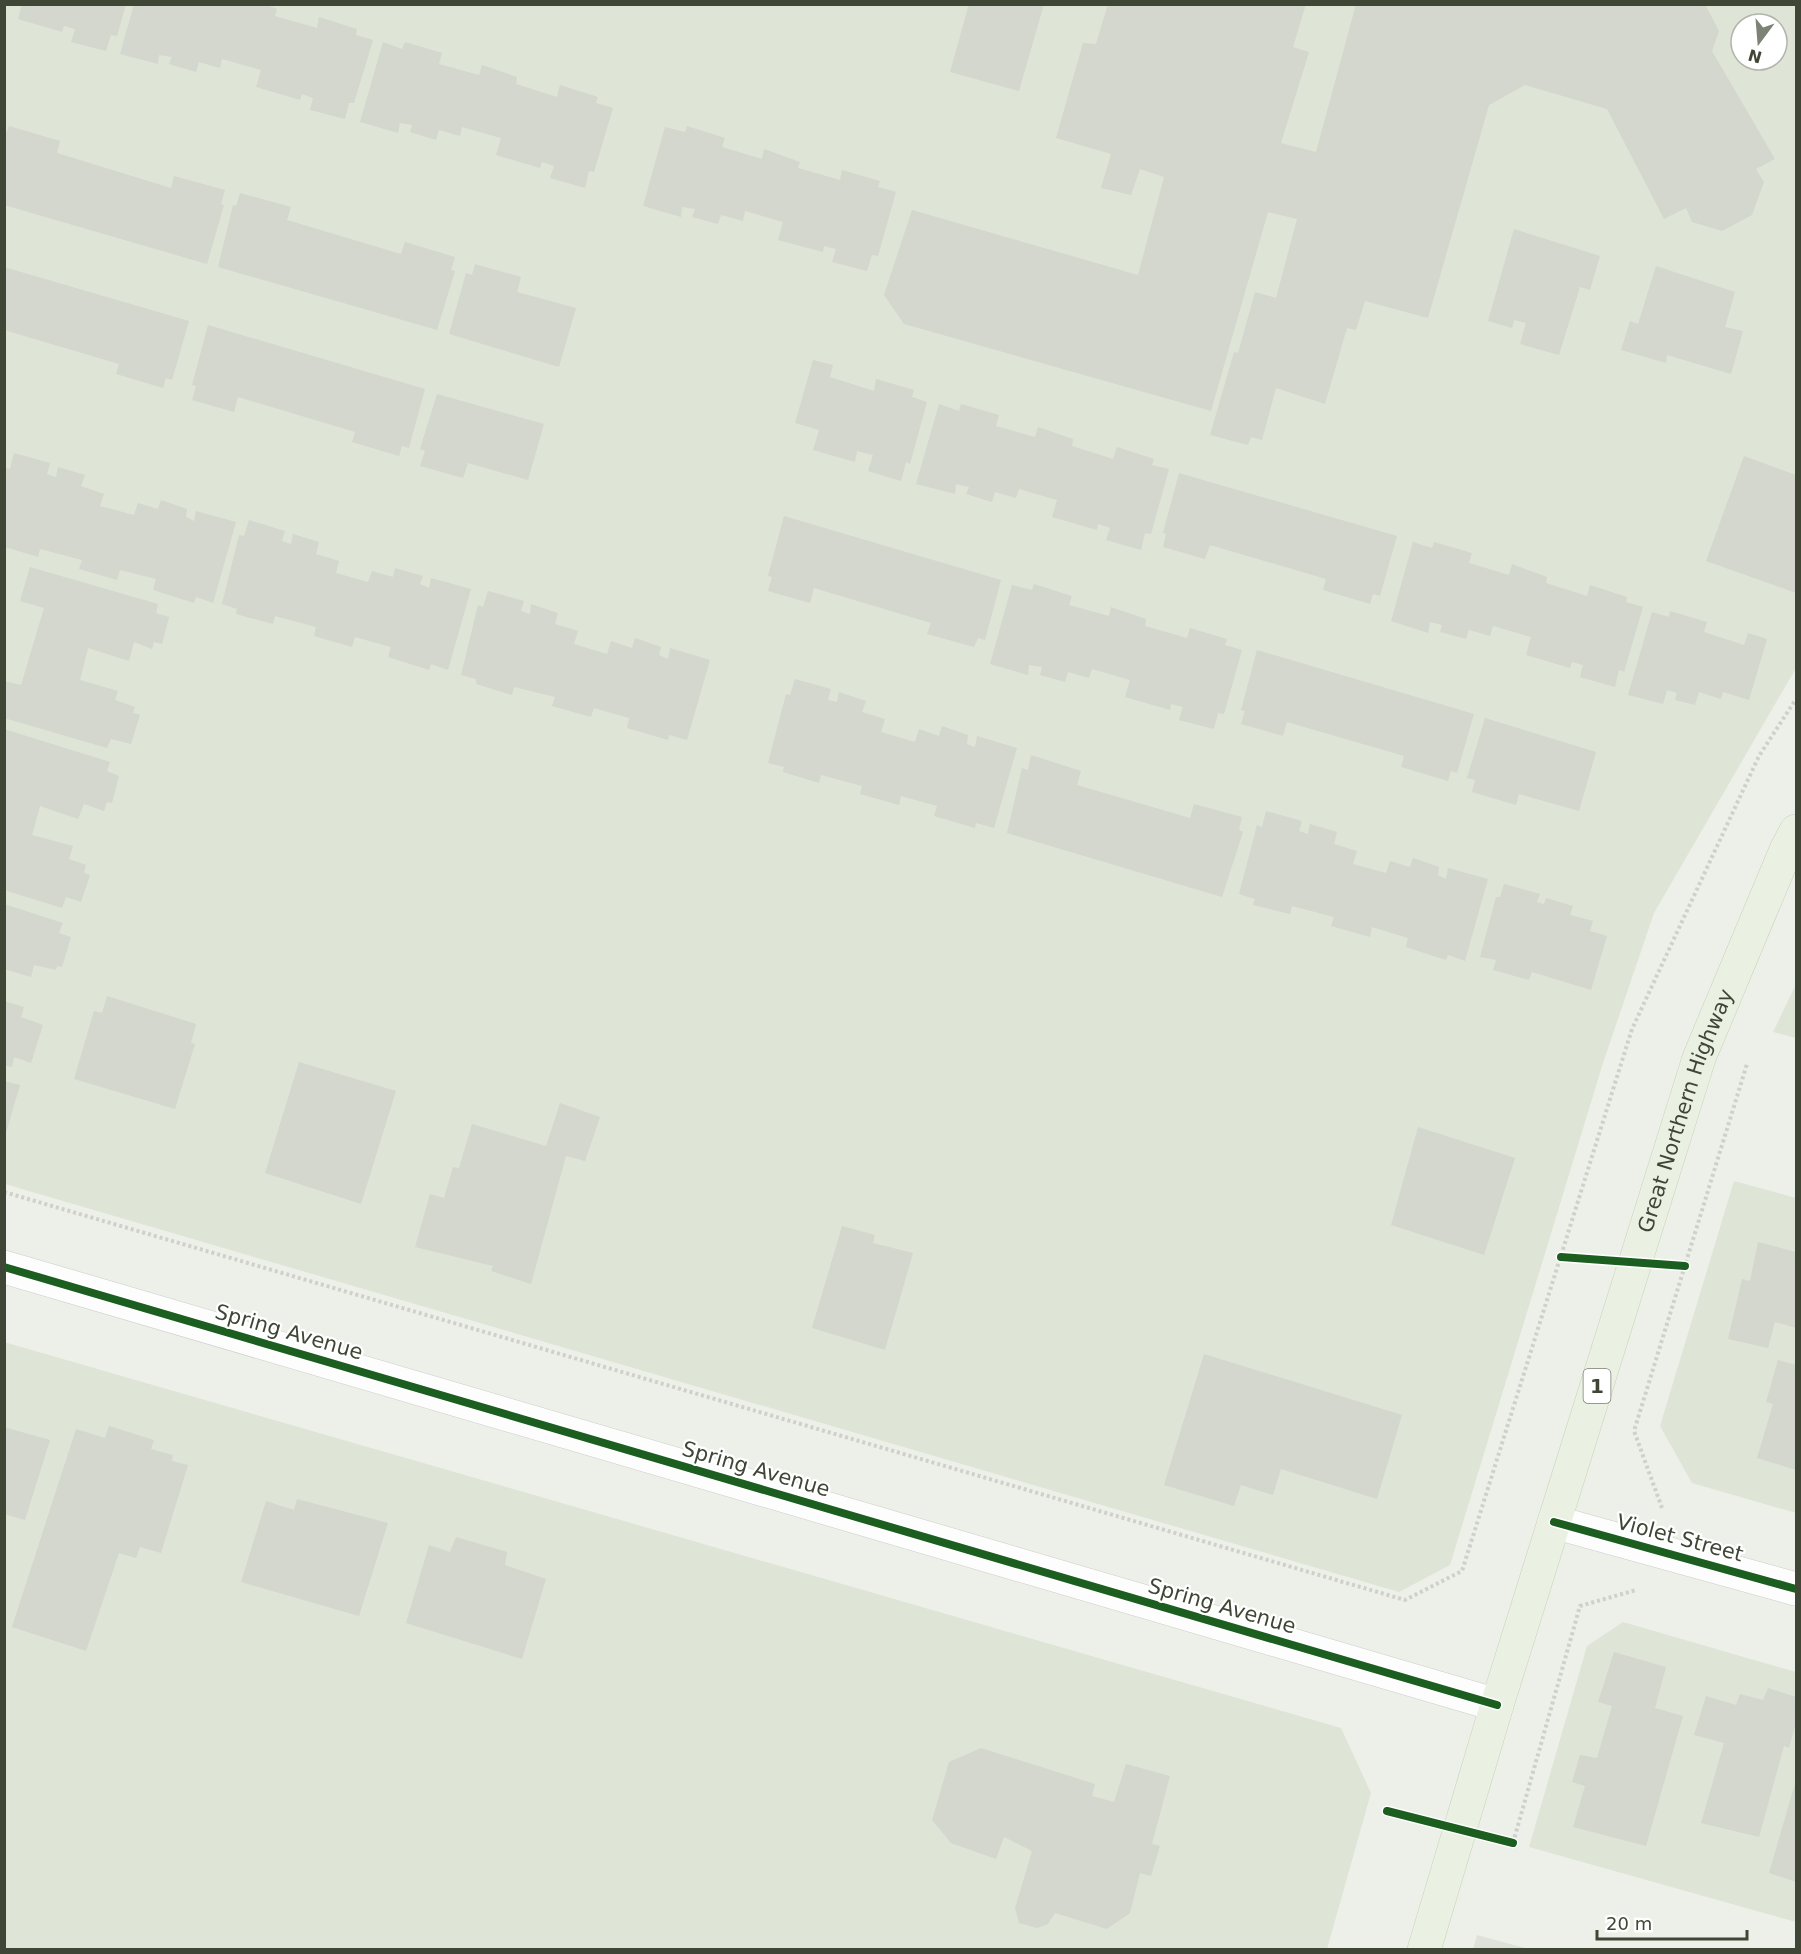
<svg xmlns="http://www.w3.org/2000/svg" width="1801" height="1954" font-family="'DejaVu Sans',sans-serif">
<rect width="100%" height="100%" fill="#edf0e9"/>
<g fill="#dee4d6" fill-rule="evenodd">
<path d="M4,5h1792v663l-142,245 -51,150 -153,502 -51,27 -1394,-408zM1741,24h36v36h-36z"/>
<path d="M1796,984v54l-23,-6z"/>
<path d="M1734,1181l62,17v315l-104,-30 -32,-57z"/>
<path d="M4,1342l1337,386 30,65 -44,156h-1322z"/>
<path d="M1623,1622l173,50v250l-267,-75 58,-201z"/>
</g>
<path fill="#dee2d8" d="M1477,1935l52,14h-56z"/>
<g fill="#d3d7ce">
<path d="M22,4h104l-9,32 -6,-1 -5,16 -35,-9 4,-13 -11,-3 -2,6 -44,-13z"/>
<path d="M134,4h98l7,2 1,-2h23l14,5 -2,7 42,12 2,-11 38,12 -1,6 17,5 -19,63h-5l-4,16 -35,-9 3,-12 -11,-4 -2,6 -44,-13 5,-17 -39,-11 -2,9 -21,-6 -3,10 -27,-8 3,-7 -13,-2 -1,9 -38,-10z"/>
<path d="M969,4h75l-25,87 -69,-19z"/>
<path d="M1108,4h198l-13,43 16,5 -28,91 35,9 40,-148h349l14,27 -7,20 63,108 -19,10 8,13 -12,33 -30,16 -30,-9 -6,-14 -22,11 -57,-110 -82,-24 -36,20 -61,213 -63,-17 -9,29 -9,-2 -22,76 -49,-16 -14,52 -11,-3 -3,8 -38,-10 24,-83 4,1 17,-61 21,6 21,-79 -29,-7 -57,199 -307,-87 -20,-29 28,-85 226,65 26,-98 -24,-8 -9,26 -30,-7 10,-34 -55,-16 27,-95 13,1z"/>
<path d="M383,42l19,7 3,-7 37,11 -3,11 40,11 3,-10 35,12 -1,7 41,13 3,-12 38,12 -2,6 17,5 -19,64 -5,-1 -4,17 -35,-10 4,-12 -12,-4 -2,6 -44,-13 5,-17 -39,-11 -2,9 -21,-6 -3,10 -26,-8 2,-7 -12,-2 -2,10 -38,-11z"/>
<path d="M9,126l51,15 -3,12 114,35 3,-12 51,14 -4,14 3,1 -17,59 -203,-59v-66z"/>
<path d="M687,126l38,12 -3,9 40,12 2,-10 36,13 -2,6 42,12 2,-10 38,11 -2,6 18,5 -18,64 -6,-1 -5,16 -35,-9 4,-13 -12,-3 -1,6 -45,-12 5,-18 -38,-11 -2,10 -22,-6 -3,9 -26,-7 3,-8 -13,-2 -1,10 -38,-11 22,-79 20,5z"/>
<path d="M240,193l51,14 -4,13 114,34 4,-12 50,15 -4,13 4,1 -18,59 -219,-63 15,-62 3,1z"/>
<path d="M1514,229l86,27 -10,34 -10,-3 -21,68 -39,-11 6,-21 -12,-3 -2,8 -24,-7z"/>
<path d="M475,264l46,13 -4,15 59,16 -17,59 -110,-33 17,-61 6,2z"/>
<path d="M1656,266l79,26 -10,35 18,4 -12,43 -64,-19 -1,8 -45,-13 9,-29 8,3z"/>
<path d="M4,267l185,54 -17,59 -6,-2 -3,10 -47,-14 3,-10 -115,-34z"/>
<path d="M208,325l217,64 -16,59 -7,-2 -3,10 -47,-14 3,-10 -117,-35 -4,15 -42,-12 4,-14 -4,-1z"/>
<path d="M813,360l20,5 -3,12 44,14 2,-12 38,11 -2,7 15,5 -17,62 -4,-2 -5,19 -33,-10 5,-16 -16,-4 -2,11 -42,-12 6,-20 -24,-7z"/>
<path d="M437,394l107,30 -16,56 -60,-17 -5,15 -43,-12 5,-15 -5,-2z"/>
<path d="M939,404l20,7 2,-7 38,11 -3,11 39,11 3,-10 35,12 -1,7 41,13 4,-12 37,12 -2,6 17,4 -18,65 -6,-1 -4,17 -35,-10 4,-12 -12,-4 -1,6 -45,-13 5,-17 -38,-11 -3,9 -21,-6 -3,10 -26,-8 3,-7 -13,-3 -1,10 -39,-10z"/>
<path d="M14,453l36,10 -3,11 9,3 2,-10 27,8 -4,11 23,8 -4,12 34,9 4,-12 20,6 3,-9 26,9 -1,8 8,4 2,-10 40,11 -23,81 -17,-6 -2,6 -41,-13 3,-11 -36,-9 -3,10 -38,-11 3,-9 -42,-11 -2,8 -33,-10v-79l5,1z"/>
<path d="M1744,456l52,19v118l-90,-32z"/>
<path d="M1179,473l218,63 -17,60 -7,-2 -3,10 -47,-14 3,-11 -116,-34 -5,14 -42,-12 3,-13 -3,-1z"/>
<path d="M784,516l217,64 -16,60 -7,-2 -4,9 -47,-13 4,-11 -117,-35 -4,15 -42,-12 4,-14 -4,-1z"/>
<path d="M249,520l36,11 -3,10 9,3 2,-10 26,8 -3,12 23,7 -3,12 32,9 4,-11 21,6 2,-9 28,8 -3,8 9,4 2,-10 40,11 -23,81 -17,-6 -2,6 -41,-13 3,-10 -36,-10 -3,10 -38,-11 2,-9 -41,-11 -2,8 -37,-10 1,-5 -15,-5 17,-69 5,1z"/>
<path d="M1413,542l19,6 2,-6 38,11 -3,10 40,12 3,-11 35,13 -1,6 41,13 3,-11 37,12 -1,5 17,5 -19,65 -5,-2 -4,17 -35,-10 3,-12 -11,-3 -2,6 -44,-13 5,-18 -38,-11 -3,10 -21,-6 -3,9 -26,-7 2,-7 -12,-3 -2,11 -37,-12z"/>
<path d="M30,567l128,37 -2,9 13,4 -7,27 -8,-2 -2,7 -18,-7 -5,19 -41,-13 -8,32 38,11 -3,9 20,7 -2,6 7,2 -9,29 -20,-5 -4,9 -103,-30v-37l17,4 23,-77 -24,-7z"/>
<path d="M1034,584l38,12 -3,9 40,11 2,-9 35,12 -1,7 42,12 3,-10 37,11 -2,6 17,5 -18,64 -6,-1 -4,16 -35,-9 4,-13 -12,-3 -1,6 -45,-13 5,-17 -38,-11 -3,9 -21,-6 -3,10 -25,-7 2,-8 -13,-2 -1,10 -38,-11 22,-79 20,5z"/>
<path d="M488,591l36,10 -3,10 9,3 1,-10 27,9 -3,11 23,7 -4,13 33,10 4,-13 21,7 3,-10 26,9 -2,8 9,4 2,-11 40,12 -23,80 -18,-5 -1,5 -41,-12 2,-10 -35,-10 -3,9 -39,-11 3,-9 -41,-10 -2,8 -36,-11v-5l-15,-4 17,-70 5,2z"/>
<path d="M1670,611l37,11 -3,10 40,13 4,-12 19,6 -18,61 -26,-8 -2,7 -22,-7 -4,13 -20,-5 2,-7 -10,-3 -4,14 -35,-9 24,-83 17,5z"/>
<path d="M1257,650l217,64 -17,59 -6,-2 -3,10 -47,-14 3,-11 -117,-34 -4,14 -42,-12 4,-13 -4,-1z"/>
<path d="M795,679l36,10 -3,11 9,2 2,-10 27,9 -4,11 23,7 -4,13 34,10 4,-13 20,7 3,-10 26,9 -1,9 8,3 2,-11 40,12 -23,80 -18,-5 -1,5 -41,-12 3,-10 -36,-10 -2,9 -39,-11 2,-8 -41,-11 -2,8 -36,-11 1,-5 -16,-4 18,-69 4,1z"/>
<path d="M1485,718l111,34 -17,59 -60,-17 -3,11 -44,-13 3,-12 -8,-2z"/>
<path d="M4,729l106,33 -3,9 12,5 -7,27 -5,-1 -3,9 -20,-7 -6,15 -38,-13 -8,29 41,11 -4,13 17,6 -2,8 6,2 -9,27 -15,-5 -4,11 -58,-18z"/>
<path d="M1031,755l50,16 -4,14 113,33 4,-14 48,13 -3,13 4,2 -21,65 -215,-64 15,-65 6,2z"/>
<path d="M1266,811l36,10 -3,10 9,3 2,-10 27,8 -3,12 23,7 -4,13 33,9 4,-12 20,6 3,-9 26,9 -1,8 8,4 2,-11 40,11 -23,82 -17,-6 -2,5 -40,-13 2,-9 -36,-11 -2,10 -39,-11 3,-9 -42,-11 -2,8 -37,-9 2,-6 -16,-5 18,-69 5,2z"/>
<path d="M1504,884l36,10 -3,8 7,2 2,-6 27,8 -3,9 23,6 -3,10 17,5 -16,54 -59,-18 -3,8 -36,-10 3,-10 -16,-3 16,-60h4z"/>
<path d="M4,904l59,19 -4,10 12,4 -9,30 -5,-1 -1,4 -22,-5 -3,12 -27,-8z"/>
<path d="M107,996l89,28 -5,19 4,1 -20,65 -101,-30 20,-68 8,2z"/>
<path d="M4,1001l20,6 -3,10 22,8 -12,38 -17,-6 -2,10 -8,-2z"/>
<path d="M299,1062l97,29 -35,113 -96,-31z"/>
<path d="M4,1081l16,4 -15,51h-1z"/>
<path d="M560,1103l40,14 -15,44 -19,-5 -35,128 -40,-13 2,-5 -78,-19 15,-53 14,4 9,-31 6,1 13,-44 74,22z"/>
<path d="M1418,1127l97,31 -31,97 -93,-30z"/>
<path d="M842,1226l33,9 -2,8 40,10 -28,97 -73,-22z"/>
<path d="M1758,1242l38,10v76l-21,-6 -7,26 -40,-9 14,-60 8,2z"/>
<path d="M1204,1354l198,61 -25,84 -96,-30 -8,26 -32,-10 -7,21 -70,-21z"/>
<path d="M1778,1360l18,5v105l-39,-12 16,-54 -7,-2z"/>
<path d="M109,1426l45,14 -3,9 22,6 -1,6 16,4 -27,88 -21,-6 -4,11 -17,-5 -33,98 -74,-24 64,-198 29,9z"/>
<path d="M4,1427l46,13 -25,80 -21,-6z"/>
<path d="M297,1499l91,24 -29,93 -118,-34 25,-81 28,9z"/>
<path d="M456,1537l51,15 -2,13 41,14 -24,80 -116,-36 23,-78 21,7z"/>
<path d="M1614,1652l52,15 -11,41 28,8 -37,130 -73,-19 12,-41 -13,-4 8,-27 17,3 15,-52 -14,-4z"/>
<path d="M1768,1688l28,9v26l-7,25 -5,-2 -25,91 -58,-14 23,-80 -30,-8 12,-39 30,9 4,-11 23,6z"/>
<path d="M981,1748l114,36 -3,12 22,6 12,-38 44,12 -18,68 8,2 -9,30 -11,-3 -10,40 -23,16 -52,-16 -7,11 -11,4 -18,-5 -4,-15 17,-57 -28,-14 -8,22 -45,-16 -19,-23 17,-58z"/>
<path d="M1796,1780v102l-27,-9z"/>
</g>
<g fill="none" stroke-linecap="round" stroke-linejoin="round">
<defs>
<g id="street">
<path d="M4,1267l1493,438"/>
<path d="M1554,1522l242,67"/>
</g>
<g id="primary">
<path id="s1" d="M1424,1950l73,-245 202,-647 87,-208 10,-19"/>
</g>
</defs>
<use href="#street" stroke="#cbcec6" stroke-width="34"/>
<use href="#primary" stroke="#c5d2b6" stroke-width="34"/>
<g stroke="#cdd1ca" stroke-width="4" stroke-dasharray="3 3" stroke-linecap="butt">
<path d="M4,1192l1401,408 57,-29 170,-542 127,-273 37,-57"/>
<path d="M1662,1508l-28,-77 113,-367"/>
<path d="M1513,1843l67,-237 56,-16"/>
</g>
<use href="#street" stroke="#fcfdfc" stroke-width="33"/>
<use href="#primary" stroke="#eaf1e3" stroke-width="33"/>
<defs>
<g id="cycleway">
<path d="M1561,1257l124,9"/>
<path d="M4,1267l1493,438"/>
<path d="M1554,1522l242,67"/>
<path d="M1387,1811l126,32"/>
</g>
</defs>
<use href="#cycleway" stroke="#fff" stroke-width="11"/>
<use href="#cycleway" stroke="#1b5e20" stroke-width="8"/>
</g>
<g text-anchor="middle" stroke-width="4.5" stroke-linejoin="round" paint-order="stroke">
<rect fill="#fff" stroke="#797e72" stroke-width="1.5" x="1583.5" y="1369" width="27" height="34" rx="4.5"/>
<g font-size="20" font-weight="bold" fill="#3f4635">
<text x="1597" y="1393">1</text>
</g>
<g font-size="21" fill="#3f4635" stroke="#fff">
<text dy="7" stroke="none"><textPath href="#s1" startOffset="879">Great Northern Highway</textPath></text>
<text transform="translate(289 1332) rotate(16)" y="7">Spring Avenue</text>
<text transform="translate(756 1469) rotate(16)" y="7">Spring Avenue</text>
<text transform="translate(1680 1538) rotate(15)" y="7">Violet Street</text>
<text transform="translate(1222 1606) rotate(16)" y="7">Spring Avenue</text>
</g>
</g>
<rect width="1801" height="1954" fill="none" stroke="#3f4635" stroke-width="12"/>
<g transform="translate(1759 42) rotate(196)"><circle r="28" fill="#ffffff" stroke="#b2b5ae" stroke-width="1.5"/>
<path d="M0-4.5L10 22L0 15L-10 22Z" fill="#7c8274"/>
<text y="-9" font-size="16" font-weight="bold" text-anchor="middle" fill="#3f4635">N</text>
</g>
<path d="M1597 1930v9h150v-9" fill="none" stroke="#3f4635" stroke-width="3"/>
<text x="1606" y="1930" font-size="18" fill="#3f4635" stroke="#ffffff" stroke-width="4.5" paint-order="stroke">20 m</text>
</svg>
